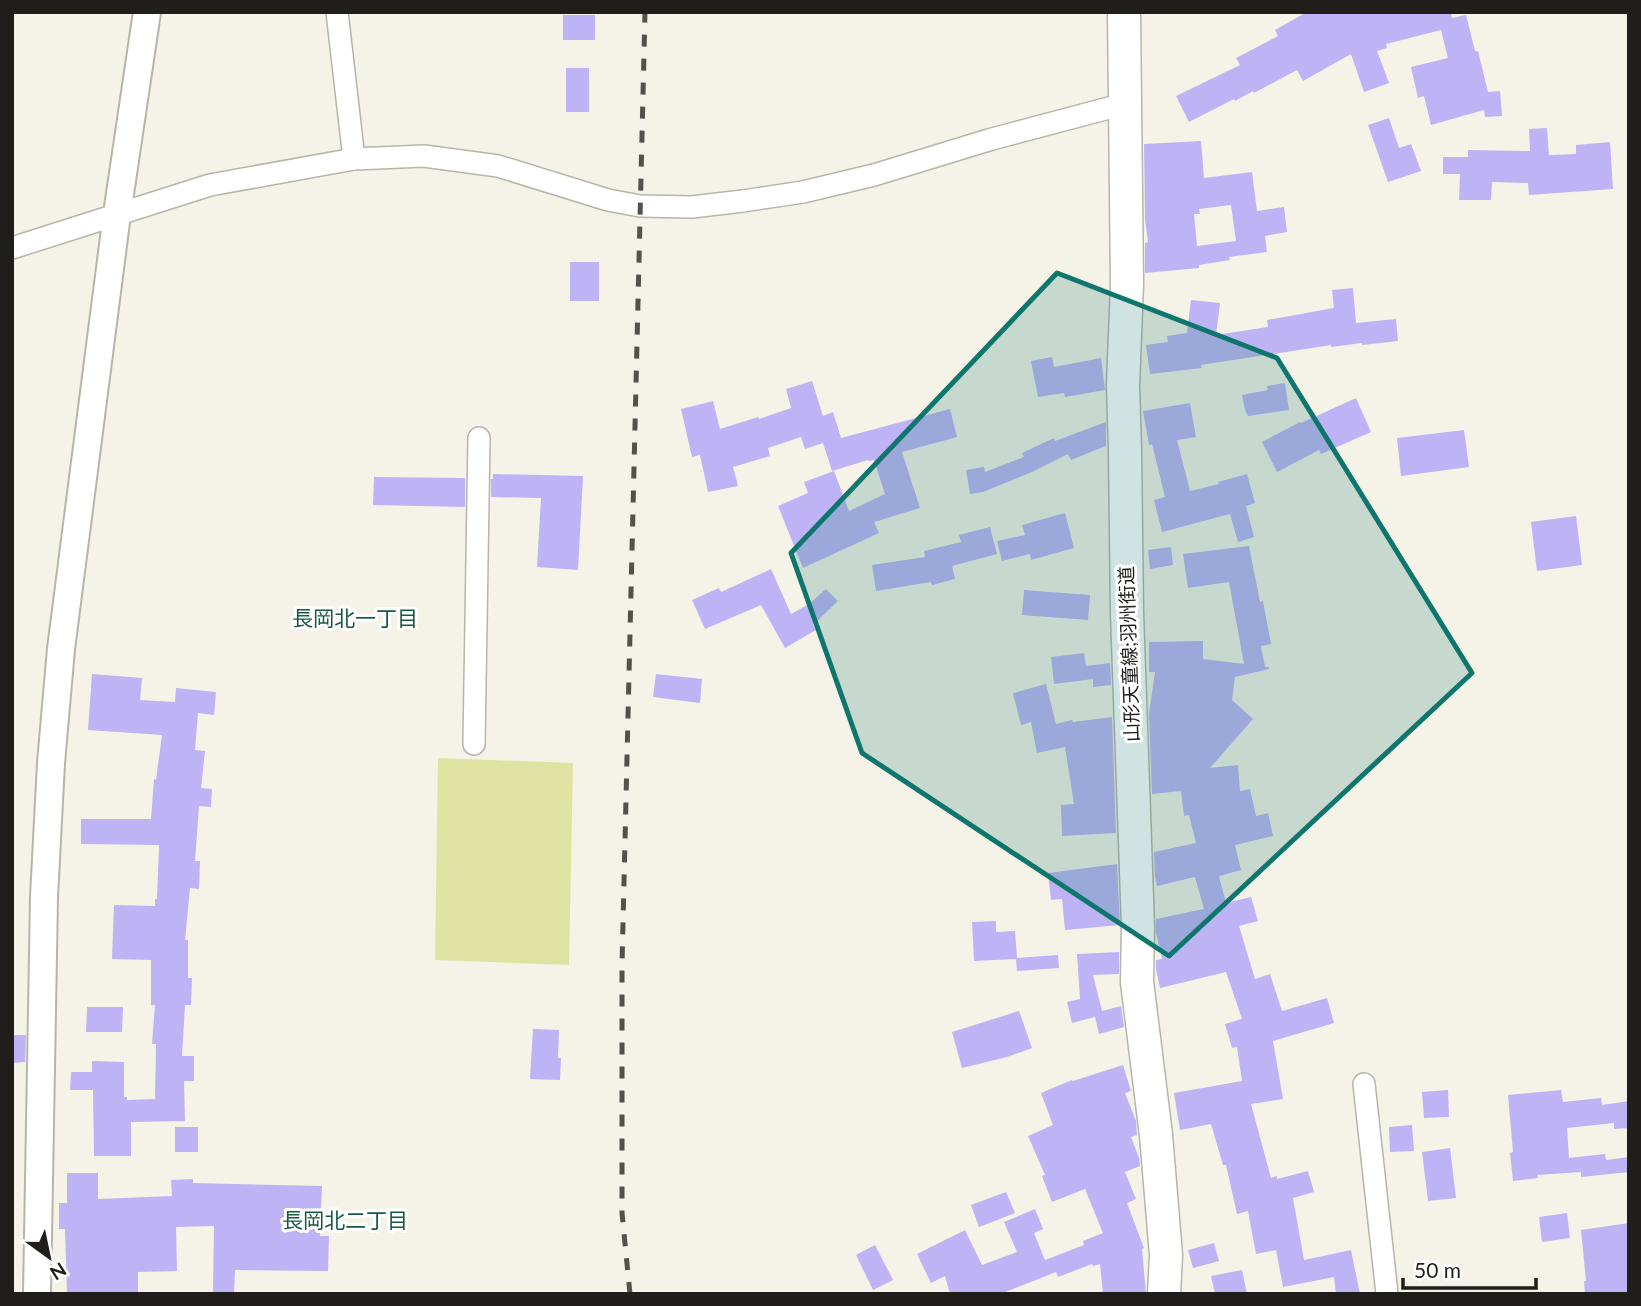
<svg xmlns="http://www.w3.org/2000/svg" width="1641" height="1306" font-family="Lato,'Noto Sans JP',sans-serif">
<rect width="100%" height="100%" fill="#f5f2e8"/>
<path fill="#dfe3a2" d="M438,758l135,5 -4,202 -134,-5z"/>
<g fill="#beb4f5" fill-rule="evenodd">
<path d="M1307,12h144l1,6 14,-3 9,36h3l10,41 12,-1 2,25 -17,1 -1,-7 -53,15 -7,-29 -6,2 -7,-31 37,-9 -7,-28 -55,14 1,4 -10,3 12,32 -25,9 -13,-38 -48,27 -6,-11 -43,23 -1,-2 -18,10 -1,-2 -45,23 -13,-26 64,-31 -4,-7 42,-22 -3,-6z"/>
<rect x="563" y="15" width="32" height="25"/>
<rect x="566" y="68" width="23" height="44"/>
<path d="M1389,118l10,30 12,-4 10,27 -33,11 -20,-57z"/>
<path d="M1547,128l2,27 27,-1v-9l34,-3 3,47 -84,6 -1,-12 -36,-1 -1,18h-32l1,-26h-17v-17h25v-7l62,1 -1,-22z"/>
<path d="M1201,141l3,37 48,-6 5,39 27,-4 3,25 -22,4 2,16 -38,5 1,3 -31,5v3l-54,5v-30l3,-1 -3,-23 -1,-75zM1231,205l5,36 -39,5 -3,-32h6l-1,-5z"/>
<rect x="570" y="262" width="29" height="39"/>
<path d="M1353,288l3,35 40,-4 2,22 -36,4v-2l-31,4v-2l-130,20 1,3 -52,6 -4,-29 22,-3 -1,-6 20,-3 4,-33 29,3 -4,32 52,-8 -1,-7 67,-12 -2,-18z"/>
<path d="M1052,357l2,10 47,-9 4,32 -40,7 -1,-4 -26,4 -7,-36z"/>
<path d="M812,381l11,35 10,-4 8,26 109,-29 7,28 -55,15 18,56 -46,14 5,11 -76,35 -25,-62 30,-13 -4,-11 30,-11 15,40 36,-17 -11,-34 -5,1 -1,-1 -36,11 -9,-28 -18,6 -4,-12 -33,11 2,8 -37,11 5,19 -30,6 -8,-37 -8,2 -11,-48 32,-8 7,28 38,-12 1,2 32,-11 -5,-19z"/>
<path d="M1285,383l4,27 -41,6 -3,-6 -3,-15 26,-5 -1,-4z"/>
<path d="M1356,398l15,34 -50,22 -2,-4 -42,22 -15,-30 38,-20 1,1z"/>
<path d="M1190,403l6,34 -19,3 13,51 29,-7 -1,-2 29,-8 8,29 -9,3 8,31 -16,5 -8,-28 -68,18 -8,-32 11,-3 -13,-53 -3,1 -6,-34z"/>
<path d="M1106,422v24l-35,14 -3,-6 -36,18 -49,20 -13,2 -4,-24 18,-3 1,5 39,-15 -2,-4 32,-15 1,3z"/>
<path d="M1464,430l5,37 -68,9 -4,-38z"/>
<path d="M493,474l90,2 -5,94 -41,-3 4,-69 -50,-1v-18h2z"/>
<path d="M374,477l91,1v29l-92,-2z"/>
<path d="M1065,513l9,35 -43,12 -1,-6 -28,7 -5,-20 28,-6 -3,-10z"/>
<path d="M1576,516l6,49 -45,6 -6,-49z"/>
<path d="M990,527l7,27 -45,12 3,13 -23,6 -1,-3 -55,9 -4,-26 53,-8 -1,-6 37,-9 -2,-7z"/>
<path d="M1249,546l11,56 3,-1 8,43 -10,2 4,21h4v2l-34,8 -3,23 21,19 -43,49 28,-3 2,26 10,-2 6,27 12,-3 5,23 -38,9 6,25 -22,6 7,27 25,-6 7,24 -19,5 16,53 15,-5 12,37 45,-13 7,25 -61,18 10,58 -32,5 20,74 6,-2v3l31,-8 6,21 -21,6 11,62 47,-10 9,44h-24l-2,-17 -51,10 -7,-37 -20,4 -8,-43 -11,3 -11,-49h-3l-12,-41 -31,6 -6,-37 68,-12 -5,-34 -5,1 -7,-24 17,-5 -16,-47 -66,16 -4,-19v-9l6,-1 -6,-26v-14l48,-10 -9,-32 -38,9 -2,-9 -1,-25 42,-9 -7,-28 -5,1 -3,-25 -29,3 -3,-80 6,-42h-6v-30l54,-1v18l41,5 -15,-82 -41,6 -5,-34z"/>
<path d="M1171,547l2,18 -23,4 -2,-19z"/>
<path d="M771,569l20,45 18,-10 17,-15 12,12 -25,24 3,5 -31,18 -24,-43 -56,24 -13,-29 27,-12 2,4z"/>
<path d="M1024,590l66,5 -2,25 -66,-5z"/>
<path d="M1084,653l2,13 24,-3 1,22 -18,2v-8l-39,5 -3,-27z"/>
<path d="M92,674l50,4 -2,22 35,2 1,-14 40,4 -2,23 -16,-2 -3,37 10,1 -4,37 11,1 -1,18 -12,-1 -4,55h5l-1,28 -9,-1 -5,52h3v38h4l-1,27h-6l-3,51h12v25h-10l1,40 -54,1v34h-37l-1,-66h-23l1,-18h21v-11l32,1v35h3v3l28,-1 1,-55h-4l3,-39h-4v-45l-39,-1 2,-54 41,1v-7h2l2,-53v-1l-78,-1v-25h70l3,-40 2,1 6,-45 -74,-5z"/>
<path d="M656,674l46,5 -2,24 -47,-6z"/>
<path d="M1046,684l10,40 16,-4 1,2 39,-5 4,116 -54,3 -1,-31 13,-1 -9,-57 -28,6 -6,-31 -10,3 -8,-32z"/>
<path d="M1117,864l3,61 -55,5 -3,-31 -11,1 -3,-27z"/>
<path d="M996,921v11l19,-1 2,27 41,-3 1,13 -42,3 -1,-12 -42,2 -2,-39z"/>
<path d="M1119,952v22l-26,1 9,36 19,-5 3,21 -25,7 -4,-17 -23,6 -5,-21 13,-3 -3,-45z"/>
<path d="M87,1007h36l-1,25h-36z"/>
<path d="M1019,1011l13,37 -25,9 -45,11 -10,-36z"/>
<path d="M533,1029l26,1 -1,28h3l-1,22 -30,-1z"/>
<path d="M12,1035h14l-1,27 -13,1z"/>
<path d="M1123,1065l8,26 -6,2 11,28 1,14 -6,2 8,21 1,8 -15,6 11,27 -9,4 17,45 -2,1 4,45h-43l-3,-30 -7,2 -1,-2 -34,13 -2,-5 -56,22h-50l-5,-18 -14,7 -14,-29 48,-24 17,35 35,-13 -13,-30 31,-13 8,20 -9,4 11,27 39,-15 -1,-4 20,-8 -18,-44 -33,13 -10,-26 3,-1 -17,-39 25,-11 -12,-32 31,-13 1,1z"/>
<path d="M1448,1090l1,27 -25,1 -2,-26z"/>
<path d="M1561,1090l2,12 38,-4 1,7 27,-4v27l-15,1v-6l-47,5 2,30 36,-4 1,6 23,-3v15l-48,5v-5l-44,3 1,3 -25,3 -3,-28 3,-1 -5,-57z"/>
<path d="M1412,1125l2,26 -24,1 -1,-25z"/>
<rect x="175" y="1127" width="23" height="25"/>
<path d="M1450,1148l6,50 -28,3 -6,-49z"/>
<path d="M67,1173h31v26l74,-3 -1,-16 22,-1v4l129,3 -2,50h9l-1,35 -93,-1 -1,24h-21l1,-68 -38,1 1,44 -39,1v22h-71l-2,-65h-6v-26h8z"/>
<path d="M1006,1192l9,21 -36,14 -8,-22z"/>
<path d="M1567,1213l3,25 -28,4 -3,-25z"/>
<path d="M1629,1223v71h-44l-1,-13h2l-5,-51z"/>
<path d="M1214,1243l5,18 -26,7 -5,-18z"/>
<path d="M875,1245l18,35 -20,10 -17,-35z"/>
<path d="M1242,1270l5,24h-32l-4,-18z"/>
</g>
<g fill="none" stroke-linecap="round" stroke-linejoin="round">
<defs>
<g id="minor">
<path d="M337,12l17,147"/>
<path d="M12,248l198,-63 144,-26 70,-3 74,10 110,34 32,6 52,1 51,-6 60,-9 71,-17 118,-36 132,-35"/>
<path d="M474,744l5,-306"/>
<path d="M1364,1084l23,210"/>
</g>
<path id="tertiary" d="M37,1294l7,-397 7,-134 10,-114 56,-435 30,-202"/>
<path id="primary" d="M1124,12l3,272 -4,101 2,66 2,162 11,314 -1,55 19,153 10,120 -2,39"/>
</defs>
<use href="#minor" stroke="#b7b5aa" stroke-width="24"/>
<use href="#tertiary" stroke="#b7b5aa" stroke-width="30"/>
<use href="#primary" stroke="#b7b5aa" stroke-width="35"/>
<use href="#minor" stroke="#fff" stroke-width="21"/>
<use href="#tertiary" stroke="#fff" stroke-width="26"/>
<use href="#primary" stroke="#fff" stroke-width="32"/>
<path stroke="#53514c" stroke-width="5" stroke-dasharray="12 12" stroke-linecap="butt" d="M630,1294l-8,-81v-248l23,-953"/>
</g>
<path fill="#0f766e" fill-opacity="0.2" stroke="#0f766e" stroke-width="5" stroke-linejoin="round" d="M1057,273l220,85 195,315 -303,283 -307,-203 -71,-200z"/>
<g text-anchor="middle" stroke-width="6" stroke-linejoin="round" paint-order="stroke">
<g font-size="19" fill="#1f1e1a" stroke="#fff">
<text transform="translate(1129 654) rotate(-92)" y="7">山形天童線;羽州街道</text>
</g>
<g font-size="21" fill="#16593f" stroke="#fff">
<text x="355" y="626">長岡北一丁目</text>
<text x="345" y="1228">長岡北二丁目</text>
</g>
</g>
<rect width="1641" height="1306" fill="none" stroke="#1f1e1a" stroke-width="28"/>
<g transform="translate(49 1257) rotate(147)" stroke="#ffffff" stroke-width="5" paint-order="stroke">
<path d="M0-5L12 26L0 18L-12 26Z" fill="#1f1e1a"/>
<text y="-10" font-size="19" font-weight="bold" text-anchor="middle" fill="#1f1e1a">N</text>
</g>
<path d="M1403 1278v10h133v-10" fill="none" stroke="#1f1e1a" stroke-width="3.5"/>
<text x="1414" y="1278" font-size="21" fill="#1f1e1a" stroke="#ffffff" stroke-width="5" paint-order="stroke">50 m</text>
</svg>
